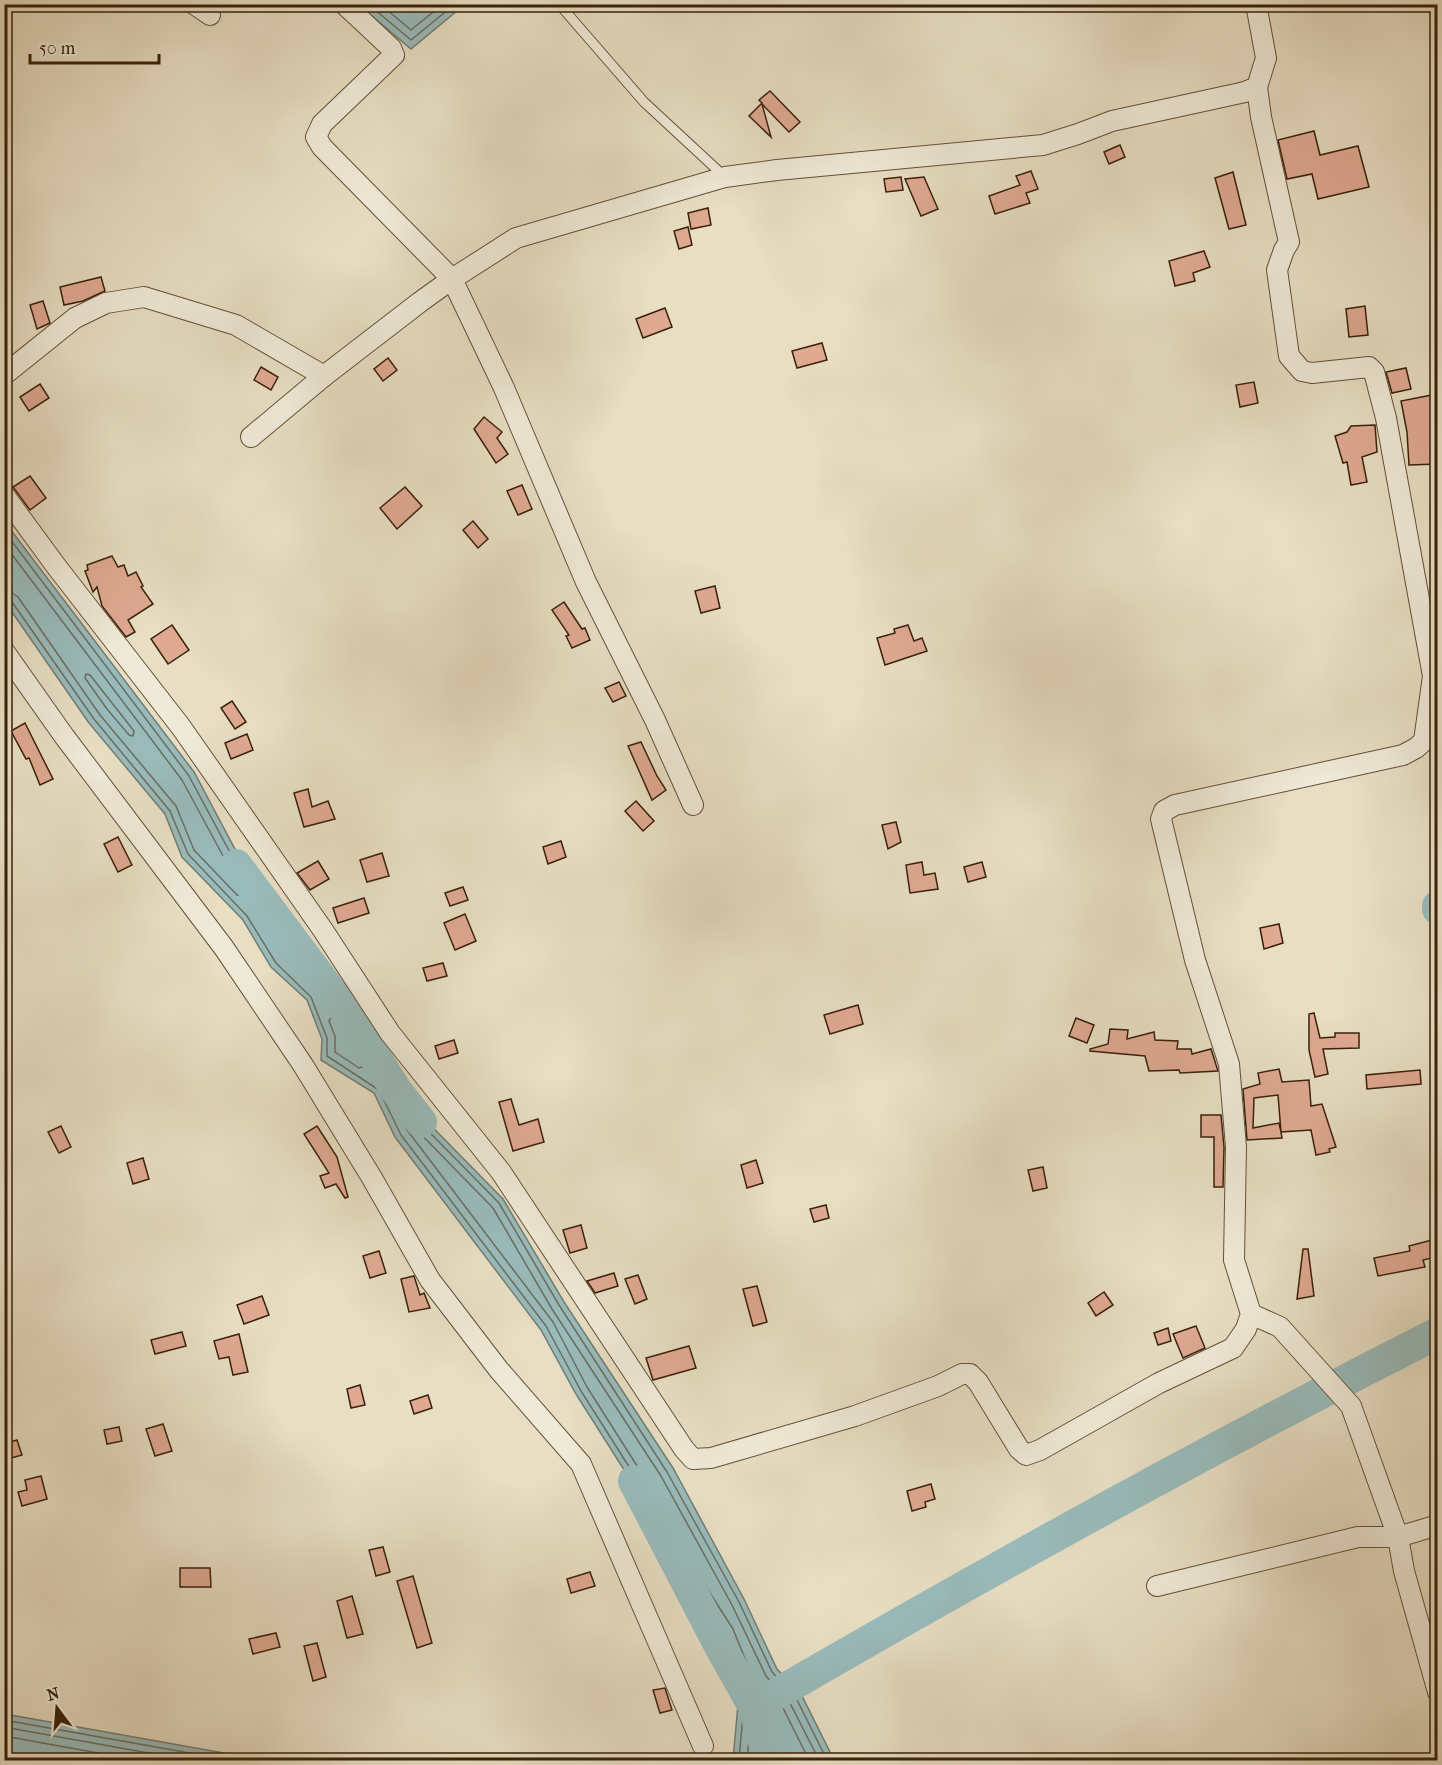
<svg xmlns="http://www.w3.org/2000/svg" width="1442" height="1765" font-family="'IM FELL French Canon',serif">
<rect width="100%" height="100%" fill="#e7dec3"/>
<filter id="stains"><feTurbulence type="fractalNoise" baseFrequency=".00333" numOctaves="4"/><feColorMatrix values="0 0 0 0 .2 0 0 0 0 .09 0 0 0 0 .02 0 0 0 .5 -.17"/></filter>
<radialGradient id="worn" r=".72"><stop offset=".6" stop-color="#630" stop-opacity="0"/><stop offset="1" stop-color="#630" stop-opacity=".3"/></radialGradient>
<g fill="#9bb" stroke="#737d74" stroke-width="1.5">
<path d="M359,5h105l-53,44z"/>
<path d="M4,521l190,251 67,126 89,119 46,73 107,109 61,103 109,166 71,131 33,70 24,25 33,66h-101l7,-78 -19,-46 -32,-50 -35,-69 -78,-123 -35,-64 -146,-193 -21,-44 -53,-33 1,-21 -15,-39 -36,-33 -28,-47 -61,-63 -17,-43 -76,-91 -84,-121z"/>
<path d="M4,1714h1l258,46h-258z"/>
</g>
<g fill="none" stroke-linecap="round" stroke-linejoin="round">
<g stroke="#696e62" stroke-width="1.5">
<path d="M368,4l43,36 44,-36"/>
<path d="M380,4l31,26 32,-26"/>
<path d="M4,531l185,245 67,125 89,119 47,74 107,109 60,102 108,167 72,130 33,70 24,26 31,62"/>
<path d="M4,544l178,236 60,111 -1,4h-4l-43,-45 -18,-44 -76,-91 -82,-118 -6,-4 -8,-2"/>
<path d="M4,599l8,3 82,117 76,92 18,43 59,62 29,47 35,34 16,41v18l52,34 22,45 145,191 35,65 78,123 35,69 32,50 20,47 -7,80"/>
<path d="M86,674l4,1 44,56 -1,5 -4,-1 -22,-26 -22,-31z"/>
<path d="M331,1018l3,1 5,5 25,40 -2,3 -3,1 -24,-16v-16l-6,-15z"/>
<path d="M4,1720l225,40"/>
<path d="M4,1727l183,33"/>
<path d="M4,1736l133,24"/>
<path d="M747,1760l7,-79 -21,-52 -32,-50 -36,-69 -78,-123 -34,-65 -146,-192 -2,-5 1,-3 4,1 83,85 59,101 109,167 71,129 34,71 24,27 29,57"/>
<path d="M756,1760l6,-67 3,-3 18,18 26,52"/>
</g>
<g stroke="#9bb" stroke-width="32">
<path d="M236,865l114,152 46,73 25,32"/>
<path d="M1438,906v3"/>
<path d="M634,1481l87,167 33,59 15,53"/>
<path d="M754,1707c225,-131 452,-257 684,-374"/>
</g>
</g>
<g fill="#dfa992" stroke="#392109" stroke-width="1.5" fill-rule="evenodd">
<path d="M770,91l30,31 -11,10 -27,-28 9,33 -22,-21 13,-13 -3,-3z"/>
<path d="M1314,131l6,24 38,-9 11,41 -51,12 -6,-25 -25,5 -9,-39z"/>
<path d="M1120,145l5,12 -16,7 -5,-12z"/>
<path d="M1031,171l7,18 -12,4 4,10 -35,11 -6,-18 31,-11 -4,-9z"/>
<path d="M1233,172l13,53 -17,4 -14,-51z"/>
<path d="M901,177l2,13 -17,2 -2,-13z"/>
<path d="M924,177l14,32 -17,7 -16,-37z"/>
<path d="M708,208l3,17 -20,4 -3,-16z"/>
<path d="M688,227l4,18 -13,4 -5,-18z"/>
<path d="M1204,251l6,16 -17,6 2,8 -20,5 -6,-25z"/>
<path d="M101,277l4,14 -22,10 -19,4 -4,-18z"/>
<path d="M43,301l7,22 -13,6 -7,-24z"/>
<path d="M1365,306l3,29 -19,2 -3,-28z"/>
<path d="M665,308l7,19 -29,11 -7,-19z"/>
<path d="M822,343l5,17 -30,8 -5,-17z"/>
<path d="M388,358l9,12 -14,11 -9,-12z"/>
<path d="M261,367l17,10 -7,13 -17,-10z"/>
<path d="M1406,368l5,21 -19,4 -6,-21z"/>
<path d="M1254,382l4,21 -18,4 -4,-22z"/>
<path d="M40,384l9,14 -20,13 -9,-14z"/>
<path d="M1437,394v70l-28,1 -2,-33 -6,-31z"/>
<path d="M484,417l18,15 -5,6 11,16 -12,9 -22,-34z"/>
<path d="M1375,425l2,27 -15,5 5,25 -16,3 -4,-23 -4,1 -8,-27 12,-4 4,-6z"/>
<path d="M30,476l16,22 -16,12 -17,-23z"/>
<path d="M522,485l10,24 -14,6 -11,-24z"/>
<path d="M405,487l17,19 -25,23 -17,-21z"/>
<path d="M473,521l15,18 -10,9 -15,-18z"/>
<path d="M112,556l6,11 6,-2 4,11 8,-4 7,14 -2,1 12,17 -25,16 7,12 -9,5 -24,-31 -5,-19 -4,5 -8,-21 3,-1 -1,-5z"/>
<path d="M715,586l5,22 -19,5 -6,-22z"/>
<path d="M564,602l18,27 3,-1 5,12 -18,8 -6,-12 3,-1 -17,-25z"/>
<path d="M172,625l17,25 -21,14 -17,-25z"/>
<path d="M908,625l6,16 8,-3 5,13 -42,14 -8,-27 18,-5 -1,-4z"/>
<path d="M619,682l7,14 -13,6 -8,-14z"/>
<path d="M232,701l14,21 -11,7 -14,-21z"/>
<path d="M25,723l28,56 -13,6 -11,-27 -3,1 -15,-28z"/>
<path d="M247,734l6,16 -22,9 -6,-16z"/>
<path d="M641,742l16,34 9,14 -14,10 -24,-54z"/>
<path d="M308,789l4,18 16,-6 7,18 -31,8 -10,-34z"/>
<path d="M636,801l18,20 -11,10 -18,-20z"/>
<path d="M896,822l5,20 -13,7 -6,-24z"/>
<path d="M118,837l14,28 -14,7 -14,-28z"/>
<path d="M561,841l5,16 -18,7 -5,-17z"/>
<path d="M382,853l7,23 -22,6 -7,-22z"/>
<path d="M318,861l11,18 -19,11 -13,-17z"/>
<path d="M922,862l2,13 11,-2 3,16 -28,4 -4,-28z"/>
<path d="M982,862l4,15 -18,5 -4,-15z"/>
<path d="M463,887l5,13 -18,6 -5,-13z"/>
<path d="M364,898l5,15 -31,10 -5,-15z"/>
<path d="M465,914l11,27 -21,9 -11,-27z"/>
<path d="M1279,924l4,19 -19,6 -4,-21z"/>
<path d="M443,963l4,13 -20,5 -4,-13z"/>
<path d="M858,1005l5,19 -33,10 -6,-19z"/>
<path d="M1314,1013l6,25 15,-1v-4h24v15l-36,1 5,25 -13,3 -6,-27v-36z"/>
<path d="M1076,1018l18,7 -7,18 -18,-7z"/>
<path d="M1110,1029l18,1 -1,9 27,-7 1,8 23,1 -1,8h14l1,5 19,-5 7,22 -38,2 -1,-3 -30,1 -4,-15 -55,-5v-2l18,-5z"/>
<path d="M454,1040l4,13 -19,6 -4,-13z"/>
<path d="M1279,1069l3,13 27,-2 2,26 11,-2 14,43 -7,2 1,3 -14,3 -5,-25 -30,2 1,6 -35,2 -4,-51 17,-5 -2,-11zM1278,1095l3,37 -2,-9 -26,5 1,-30z"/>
<path d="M1420,1070l1,14 -54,5 -1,-14z"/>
<path d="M511,1099l8,26 19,-6 6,23 -31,9 -14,-49z"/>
<path d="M1201,1115h20l3,32 -1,40h-9v-50h-13z"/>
<path d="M61,1126l10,21 -12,6 -11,-21z"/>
<path d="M317,1126l20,31 11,40 -3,1 -9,-14 -11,4 -5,-12 9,-3 -25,-39z"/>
<path d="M143,1158l6,21 -16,5 -6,-21z"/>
<path d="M756,1160l7,23 -16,5 -6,-23z"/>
<path d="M1043,1167l4,21 -14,3 -5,-21z"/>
<path d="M826,1205l3,13 -15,4 -4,-13z"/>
<path d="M581,1225l6,23 -17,5 -7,-23z"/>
<path d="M1432,1240l4,17 -13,3 2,7 -47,9 -4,-18 36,-7 -1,-5z"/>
<path d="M1303,1249h5l6,47 -17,3z"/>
<path d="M379,1251l7,22 -16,5 -7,-22z"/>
<path d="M614,1273l4,13 -23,7 -8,-12z"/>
<path d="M638,1275l9,24 -12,5 -10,-25z"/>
<path d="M414,1276l6,19 4,-2 6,15 -21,4 -8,-33z"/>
<path d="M757,1286l10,36 -14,4 -10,-37z"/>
<path d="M1104,1292l9,13 -17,11 -8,-13z"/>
<path d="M262,1296l7,19 -25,9 -7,-19z"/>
<path d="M1196,1326l9,22 -22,10 -10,-24z"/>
<path d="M1168,1328l3,13 -13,4 -4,-12z"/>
<path d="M182,1332l4,14 -31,8 -4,-14z"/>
<path d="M239,1334l9,38 -15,3 -4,-18 -10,2 -5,-18z"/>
<path d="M689,1346l7,22 -43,12 -7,-22z"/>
<path d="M360,1385l5,20 -14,3 -4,-19z"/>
<path d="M428,1395l4,13 -18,6 -4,-13z"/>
<path d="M163,1424l9,27 -17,5 -9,-27z"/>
<path d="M119,1427l3,14 -15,3 -3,-14z"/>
<path d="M17,1440l5,15 -18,5v-16z"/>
<path d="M41,1476l6,23 -25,7 -4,-14 9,-2 -2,-10z"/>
<path d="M931,1484l4,15 -10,3 1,5 -14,4 -5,-20z"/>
<path d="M383,1547l7,25 -14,4 -7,-26z"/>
<path d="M180,1568h30l1,19h-31z"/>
<path d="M590,1572l5,14 -24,7 -4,-14z"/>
<path d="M413,1576l19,67 -15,5 -20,-67z"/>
<path d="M352,1596l11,38 -16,4 -10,-37z"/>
<path d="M276,1633l4,14 -27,7 -4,-15z"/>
<path d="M317,1643l9,34 -13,4 -9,-35z"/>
<path d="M665,1688l7,22 -12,3 -7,-23z"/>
</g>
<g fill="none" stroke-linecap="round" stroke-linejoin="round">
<defs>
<path id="service" d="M559,4l85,98 81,75"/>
<g id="minor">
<path d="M194,4l16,11"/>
<path d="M344,4l47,44 3,7 -72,69 -6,13 6,10 130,132 52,109 82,194 69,138 38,85"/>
<path d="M4,375l71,-57 31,-15 38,-6 92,28 88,51"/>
<path d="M251,437l73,-61 96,-74 32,-23 64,-41 209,-61 52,-7 266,-25 35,-11 34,-13 133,-29 12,-5 9,-29 -10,-54"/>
<path d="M4,495l52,71 125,161 142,203 67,103 111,139 183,277 9,10 18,-1 144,-42 83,-30 24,-12h8l8,8 41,67 7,6 14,-5 119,-67 74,-35 13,-19 5,-15 -17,-54 2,-113 -7,-83 -34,-104 -34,-141 3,-8 11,-6 228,-50 13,-7 8,-7 9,-65 -47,-258 -12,-46 -5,-5 -57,6 -10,-2 -13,-15 -12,-86 7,-20 5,-8 -28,-125 -4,-30"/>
<path d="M4,651l60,85 160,212 79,117 69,113 58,102 69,90 82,94 122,282"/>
<path d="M1251,1314l29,13 71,79 47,131 40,-12"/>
<path d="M1157,1586l201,-49h40l6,34 34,121"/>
</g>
</defs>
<use href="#service" stroke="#645038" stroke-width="11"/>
<use href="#minor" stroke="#645038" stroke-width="22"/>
<use href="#service" stroke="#efead8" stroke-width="9"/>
<use href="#minor" stroke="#efead8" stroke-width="20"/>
</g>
<rect width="1442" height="1765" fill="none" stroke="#e7dec3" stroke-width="24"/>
<rect x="6" y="6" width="1430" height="1753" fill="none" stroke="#392109" stroke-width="3"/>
<rect x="12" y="12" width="1418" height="1741" fill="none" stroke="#392109" stroke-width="1.5"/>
<g transform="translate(57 1708) rotate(344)" stroke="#efead8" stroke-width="4.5" paint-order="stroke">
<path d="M0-4.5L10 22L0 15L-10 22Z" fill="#392109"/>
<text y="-9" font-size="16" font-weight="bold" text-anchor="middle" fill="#392109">N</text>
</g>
<path d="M30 54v9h129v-9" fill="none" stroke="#392109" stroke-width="3"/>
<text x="39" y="54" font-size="18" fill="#392109" stroke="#efead8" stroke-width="4.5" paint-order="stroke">50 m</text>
<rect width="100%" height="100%" filter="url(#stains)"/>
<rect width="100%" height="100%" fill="url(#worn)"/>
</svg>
